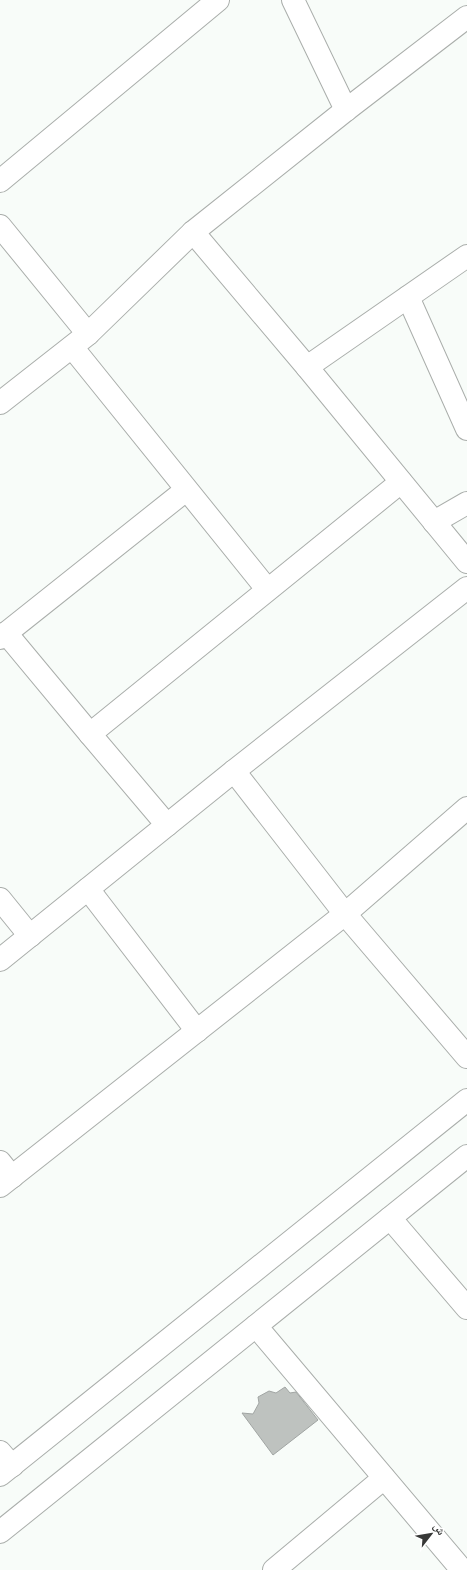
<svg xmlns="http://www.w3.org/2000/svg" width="467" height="1570" font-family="Raleway,'Noto Naskh Arabic',sans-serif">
<rect width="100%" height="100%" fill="#f8fcf9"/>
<path fill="#bec2bf" stroke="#a1a5a3" d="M285,1387l5,6 6,-1 22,28 -45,35 -31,-42 11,1 6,-11 -1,-6 11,-6 7,2z"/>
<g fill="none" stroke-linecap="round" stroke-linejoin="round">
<defs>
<g id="street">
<path d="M293,0l53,110"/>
<path d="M0,181l218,-181"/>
<path d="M0,226l88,108"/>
<path d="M193,232l114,135 160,195"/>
<path d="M408,297l59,132"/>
<path d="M72,347l195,242"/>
<path d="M307,367l160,-111"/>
<path d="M0,403l88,-69 105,-102 153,-122 121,-93"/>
<path d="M434,522l33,-19"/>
<path d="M6,633l84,101 77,91"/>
<path d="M0,638l186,-148"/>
<path d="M90,734l311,-252"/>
<path d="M234,771l111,143 122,143"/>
<path d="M88,889l109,142"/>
<path d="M0,899l30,37"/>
<path d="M0,960l234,-189 233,-183"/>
<path d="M0,1162l12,15"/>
<path d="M0,1186l345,-272 122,-106"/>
<path d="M390,1218l77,90"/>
<path d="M256,1326l206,244"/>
<path d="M0,1452l12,14"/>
<path d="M274,1570l110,-92"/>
</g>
<g id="secondary">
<path d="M0,1475l467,-375"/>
<path d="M0,1532l467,-376"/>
</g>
</defs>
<use href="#street" stroke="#aaaeab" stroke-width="24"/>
<use href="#secondary" stroke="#aaaeab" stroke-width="24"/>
<use href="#street" stroke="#fff" stroke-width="22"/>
<use href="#secondary" stroke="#fff" stroke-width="22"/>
</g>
<g transform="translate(431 1534) rotate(59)" stroke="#ffffff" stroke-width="3" paint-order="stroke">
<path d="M0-3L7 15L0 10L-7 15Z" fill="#383938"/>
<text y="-6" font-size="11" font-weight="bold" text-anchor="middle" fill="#383938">ش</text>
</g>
</svg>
